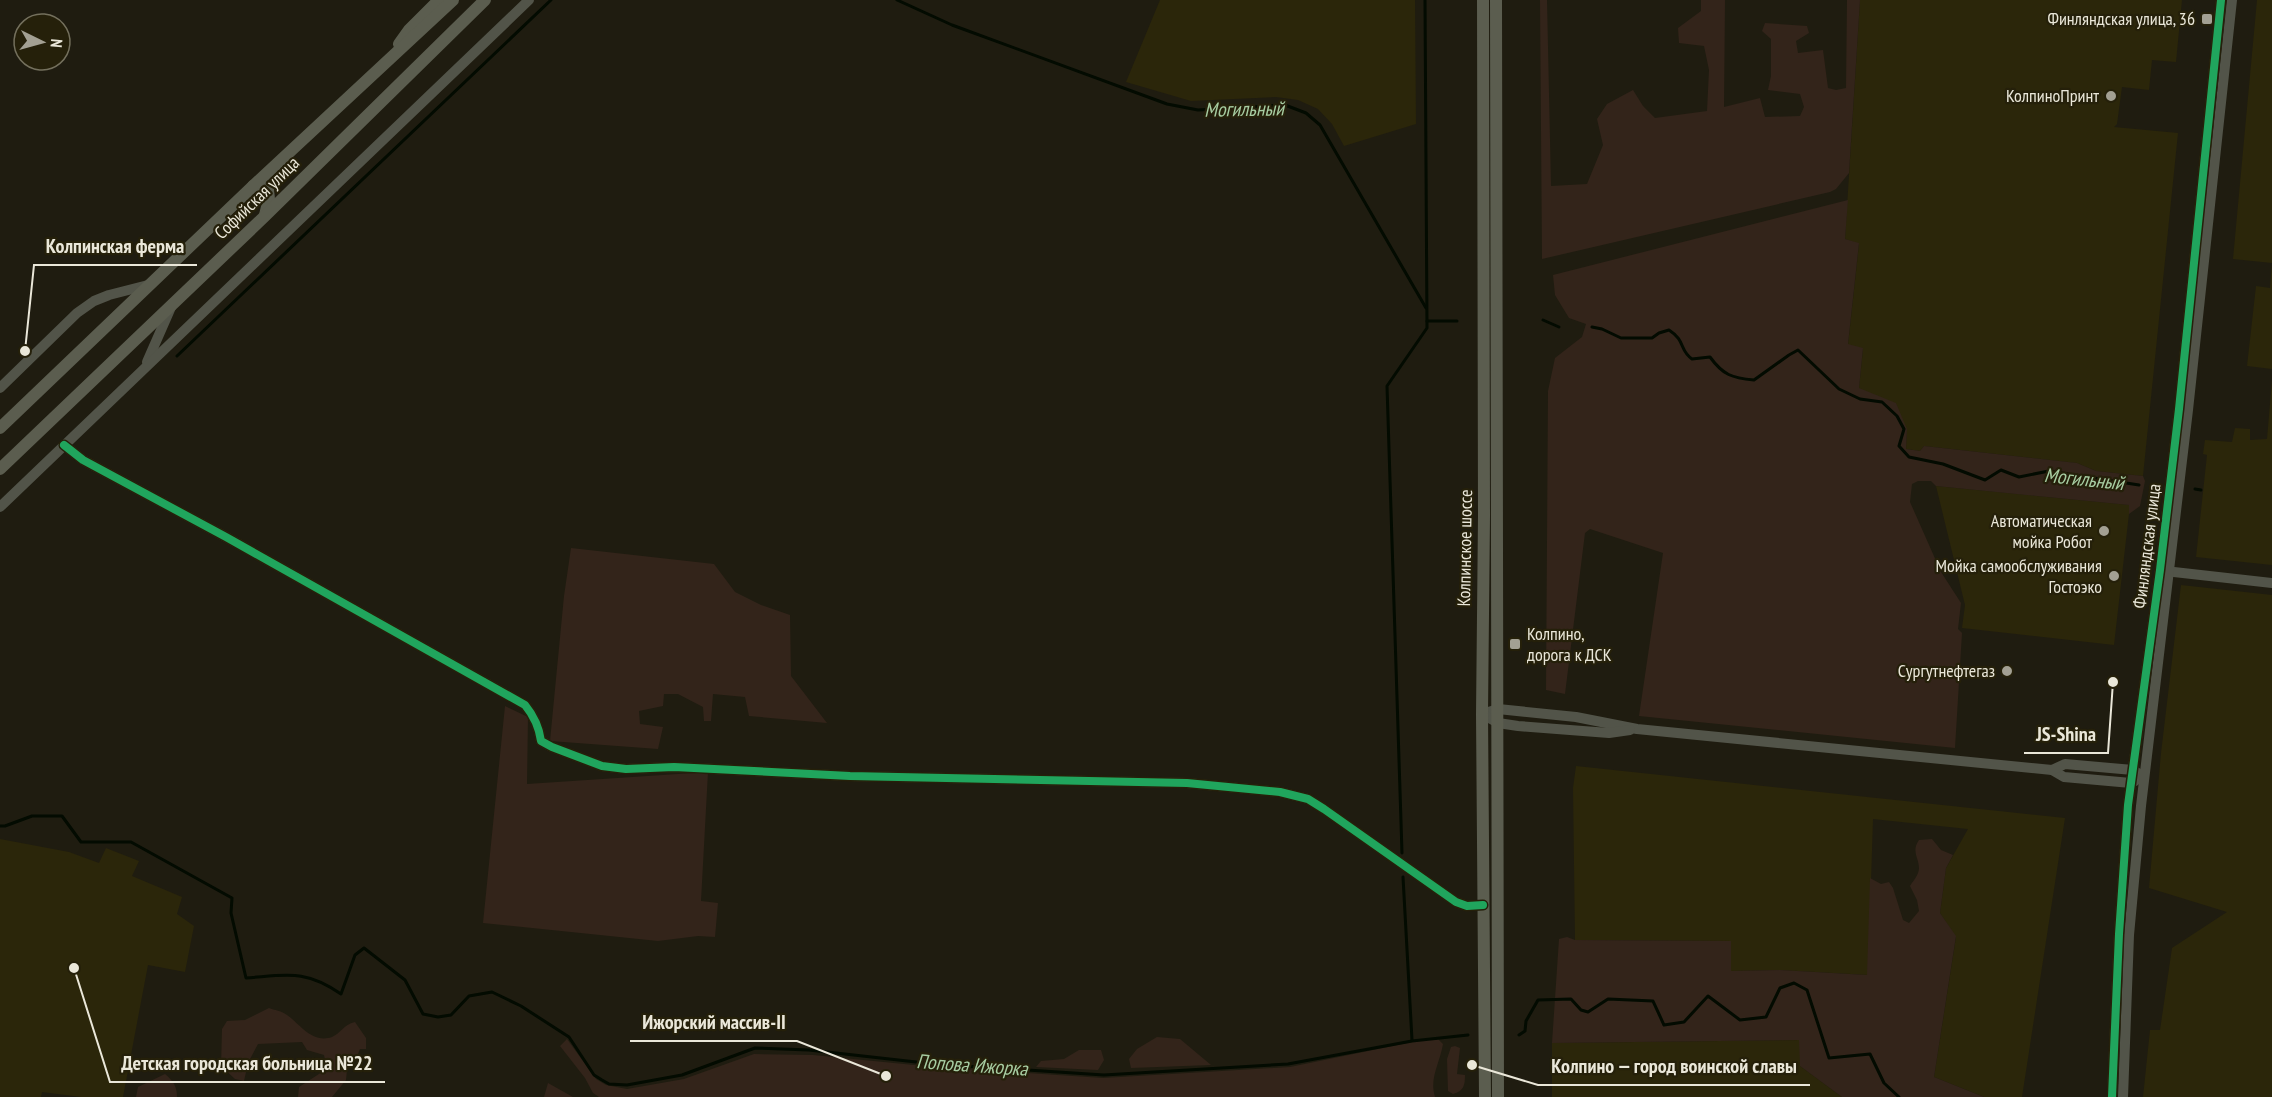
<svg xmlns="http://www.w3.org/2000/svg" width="2272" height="1097" font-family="'PT Sans Narrow',sans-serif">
<rect width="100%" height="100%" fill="#1f1c10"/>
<g fill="#2b260a">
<path d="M1160,0h255l1,124 -72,22 -12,-22 -14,-15 -20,-9 -22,-3 -85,4 -65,-19z"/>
<path d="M1860,0h322l-6,62 -24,-2 -3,30 -27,-3 -5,37 -3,3 64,6 -35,343 -47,-5 -19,-8 -153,-17 -4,5 -14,-2 1,-20 -48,-41 4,-39 -15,-4 11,-101 -14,-5z"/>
<path d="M2257,0h15v369l-25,-3 9,-80 14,2 2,-25 -39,-4z"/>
<path d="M2272,380v185l-76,-8 11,-102 -4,-1 2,-14 27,2 3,-14 15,1v11l17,-1z"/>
<path d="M1936,486l194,19 -16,140 -152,-17 3,-23z"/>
<path d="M2181,585l91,10v502h-129l7,-67h10l12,-82 55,-36 -78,-24 12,-135z"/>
<path d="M1576,766l489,52 -43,279h-38l-50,-20 22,-140 -16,-24 6,-45 22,-39 -95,-10 -5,156 -88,-5 -49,1 -1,-30 -155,-1 -2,-152z"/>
<path d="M0,839l69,13 30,11 7,-15 33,13 -7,15 50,21 -5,17 17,12 -9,46 -37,-7 -25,132h-42l-39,-5 -1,5h-41z"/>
<path d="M1800,1040v26l42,31h-290v-54z"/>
</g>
<g fill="#33241a">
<path d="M1540,0h7l4,186 36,-2 16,-39 -6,-26 10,-15 26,-14 10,16 12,12 52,-7 2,-41 -5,-24 -25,-3 -1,-15 23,-17v-11h24l-1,107 36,-9 5,19 35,-1 4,-9 -4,-13 -32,-4 3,-14v-37l-9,-8 3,-8 42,3 2,7 -13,8 2,12 25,-3 5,38 8,2 10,-2 1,-88h13l-11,173 -13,16 -6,3 -288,67z"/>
<path d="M1848,200l-3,39 14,4 -11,101 15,4 -4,40 37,15 11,26 -1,20 14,2 4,-5 153,17 19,8 47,5 2,5 -5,25 -11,8v-9l-193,-19 -5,-5h-13l-6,3 -2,18 31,70 20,31 -3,26 4,4 -7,115 -316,-32 24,-163 -73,-24 -5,4 -20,161 -19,-4 2,-299 7,-33 27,-21 4,-13 -17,-6 -14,-23 -2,-20z"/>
<path d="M571,548l143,16 21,28 26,13 29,10 1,61 36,47 -78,-7 -4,-19 -32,-3 -2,27h-7l-1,-14 -25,-13h-14l-1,12 -24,5 1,13 23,3 -5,22 -108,-8 14,-145z"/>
<path d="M505,706l23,11 -1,67 181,-12 -7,129 17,2 -3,34 -17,-1 -40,5 -175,-18z"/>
<path d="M1932,839l9,11 12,5 -7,13 -6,45 16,23 -22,141 50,20h-142l-42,-31 -1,-26 -247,3 7,-104 8,-2 8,3 156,1v30l49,-1 87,5 3,-97 11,6 8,-2 4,6 10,32 6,3 10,-12 -2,-11 -7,-14c3,-5 9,-11 9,-18 0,-10 -8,-17 0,-28z"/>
<path d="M269,1008c5,2 13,3 18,7 13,9 25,29 45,22 9,-4 11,-12 23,-15l11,16v11h-6l-2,5 -10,6 -2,20 -14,17h-34l1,-10 23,-15 4,-8 -2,-9 -17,-5 -5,-8 -44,2 -10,19 -4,18 -9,-2 -14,-13 1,-37 5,-8 18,-1z"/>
<path d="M1157,1037l23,2 31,26 -80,3 -2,-9 8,-10z"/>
<path d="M567,1039l29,40 10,6 21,4 57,-10 70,-25 59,1 121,12 169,11 187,-11 127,-26 21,-2 5,5c-3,19 -14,34 -8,53h-836l-6,-4 -8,-15 -25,-32z"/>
<path d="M1455,1046l5,2 -3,26 8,1c0,10 -1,16 -12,19l-5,-3 -1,-32 4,-12z"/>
<path d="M1079,1050h22l3,10 -6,10 -62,-3 5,-6 23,-2z"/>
<path d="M165,1074c8,7 12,12 12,23h-41l2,-10z"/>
<path d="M548,1083l25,14h-29z"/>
</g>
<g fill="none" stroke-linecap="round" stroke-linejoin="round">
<g stroke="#030b01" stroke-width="3">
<path d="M897,0l55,25 215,79 31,6 87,-5 21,8 14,12 106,183"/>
<path d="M1543,320l16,7"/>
<path d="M1427,321h30"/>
<path d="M1592,327l10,2 19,9h31l7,-5 10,-3c17,11 10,20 23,29l18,-2c13,18 22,21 44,23l35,-25 9,-5 41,39 21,10 22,3 15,14 7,13 -5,17 10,11 34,7 42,16 16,-10 18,7 30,-6 90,14"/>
<path d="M177,356l374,-356"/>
<path d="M2195,489l6,1"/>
<path d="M0,826h5l27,-10h30l19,26h50l101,56 -1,15 15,65c41,-3 59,-9 95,16l14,-39 9,-7 41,32 18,34 15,3 13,-2 18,-19 23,-4 29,14 48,31 25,38 8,5 7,4 18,1 55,-10 73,-27 54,2 125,14 170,11 184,-11 124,-23 56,-6"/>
<path d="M1402,853l-15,-467 40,-58 -2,-328"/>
<path d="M1403,877l9,163"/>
<path d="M1519,1035l6,-4 1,-10 12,-21 33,-1 10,11 7,2 20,-13 45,2 11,24 20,-3 24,-26 32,24 26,-3 14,-29 14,-5 13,7 22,68 41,-4 14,29 15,14"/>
</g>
<g stroke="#525449" stroke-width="10">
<path d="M147,362l25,-57"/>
<path d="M0,388l77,-75 17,-12 15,-6 39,-10"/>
<path d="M64,445l19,15 143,77 299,168c9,11 14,21 16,36l11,6 50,19 24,3 48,-2 176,9 337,7 93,9 28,7 16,10 132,93 11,4 16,-1"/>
<path d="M0,507l529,-507"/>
<path d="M2165,571l107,12"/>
<path d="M1482,714l16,-5 78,8 61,12 415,41 12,7 67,6 4,-2"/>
<path d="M1482,714l16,9 20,3 91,7 21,-3"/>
<path d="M2052,770l13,-6 68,6 6,4"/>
<path d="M2112,1097l7,-163 9,-129 32,-235 19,-161 42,-409"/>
<path d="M2123,1097l6,-162 12,-129 47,-396 44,-410"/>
</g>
<g stroke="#5b5d4f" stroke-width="12">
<path d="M1483,0l1,516 -2,198 3,383"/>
<path d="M1496,0l2,1097"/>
<path d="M399,44l10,-14 30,-30"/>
<path d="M253,186l6,-1 9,4 1,10 -4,16"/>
<path d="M0,428l253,-242 200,-186"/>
<path d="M0,469l265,-253 220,-216"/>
</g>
<defs>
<g id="cycleway">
<path d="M64,445l19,15 143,77 299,168c9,11 14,21 16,36l11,6 50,19 24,3 48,-2 176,9 337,7 93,9 28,7 16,10 132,93 11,4 16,-1"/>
<path d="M2112,1097l7,-163 9,-129 32,-235 19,-161 42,-409"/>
</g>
</defs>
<use href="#cycleway" stroke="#25200a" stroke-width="11"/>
<use href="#cycleway" stroke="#20a55d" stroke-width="8"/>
</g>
<g fill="#a3a093" stroke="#25200a" stroke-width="2">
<rect x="2201" y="13" width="12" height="12" rx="3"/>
<circle cx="2111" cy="96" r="6"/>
<circle cx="2104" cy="531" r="6"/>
<circle cx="2114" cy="576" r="6"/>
<rect x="1509" y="638" width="12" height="12" rx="3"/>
<circle cx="2007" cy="671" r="6"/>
</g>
<g text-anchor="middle" stroke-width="4.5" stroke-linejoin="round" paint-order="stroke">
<g font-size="18" fill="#eae7d9" stroke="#25200a" text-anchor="end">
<text x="2195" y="25">Финляндская улица, 36</text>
<text x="2099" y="102">КолпиноПринт</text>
<text x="2092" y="527">Автоматическая<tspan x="2092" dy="21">мойка Робот</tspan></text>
<text x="2102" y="572">Мойка самообслуживания<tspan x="2102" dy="21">Гостоэко</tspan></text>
<text x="1527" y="640" text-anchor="start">Колпино,<tspan x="1527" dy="21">дорога к ДСК</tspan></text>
<text x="1995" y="677">Сургутнефтегаз</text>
</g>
<g font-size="18" fill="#eae7d9" stroke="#25200a">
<text transform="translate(257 198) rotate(-44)" y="6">Софийская улица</text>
<text transform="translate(2147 546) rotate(-83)" y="6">Финляндская улица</text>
<text transform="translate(1465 548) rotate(-89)" y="6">Колпинское шоссе</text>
</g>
<g font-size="20" font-style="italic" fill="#a7cda2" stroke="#25200a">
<text transform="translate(1244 109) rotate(-1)" y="7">Могильный</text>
<text transform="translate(2084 479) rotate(6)" y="7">Могильный</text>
<text transform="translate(972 1065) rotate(4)" y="7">Попова Ижорка</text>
</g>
</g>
<path fill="none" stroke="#eae7d9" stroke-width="2" d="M25 351L34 265H197M2113 682L2108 753H2024M886 1076L797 1041H630M74 968L110 1082H385M1472 1065L1538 1085H1810"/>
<g fill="#eae7d9" stroke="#25200a" stroke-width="2">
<circle cx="25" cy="351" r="6"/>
<circle cx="2113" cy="682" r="6"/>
<circle cx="886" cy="1076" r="6"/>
<circle cx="74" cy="968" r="6"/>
<circle cx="1472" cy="1065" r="6"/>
</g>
<g font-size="20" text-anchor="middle" font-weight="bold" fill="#eae7d9" stroke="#25200a" stroke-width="4.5" stroke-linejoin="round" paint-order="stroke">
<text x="115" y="253">Колпинская ферма</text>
<text x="2066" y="741">JS-Shina</text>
<text x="714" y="1029">Ижорский массив-II</text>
<text x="247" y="1070">Детская городская больница №22</text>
<text x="1674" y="1073">Колпино — город воинской славы</text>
</g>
<g transform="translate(42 42) rotate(95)"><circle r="28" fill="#25200a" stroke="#74705d" stroke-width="1.5"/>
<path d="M0-4.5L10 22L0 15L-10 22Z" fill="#a3a093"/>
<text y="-9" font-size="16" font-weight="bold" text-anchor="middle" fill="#eae7d9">N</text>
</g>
</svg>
